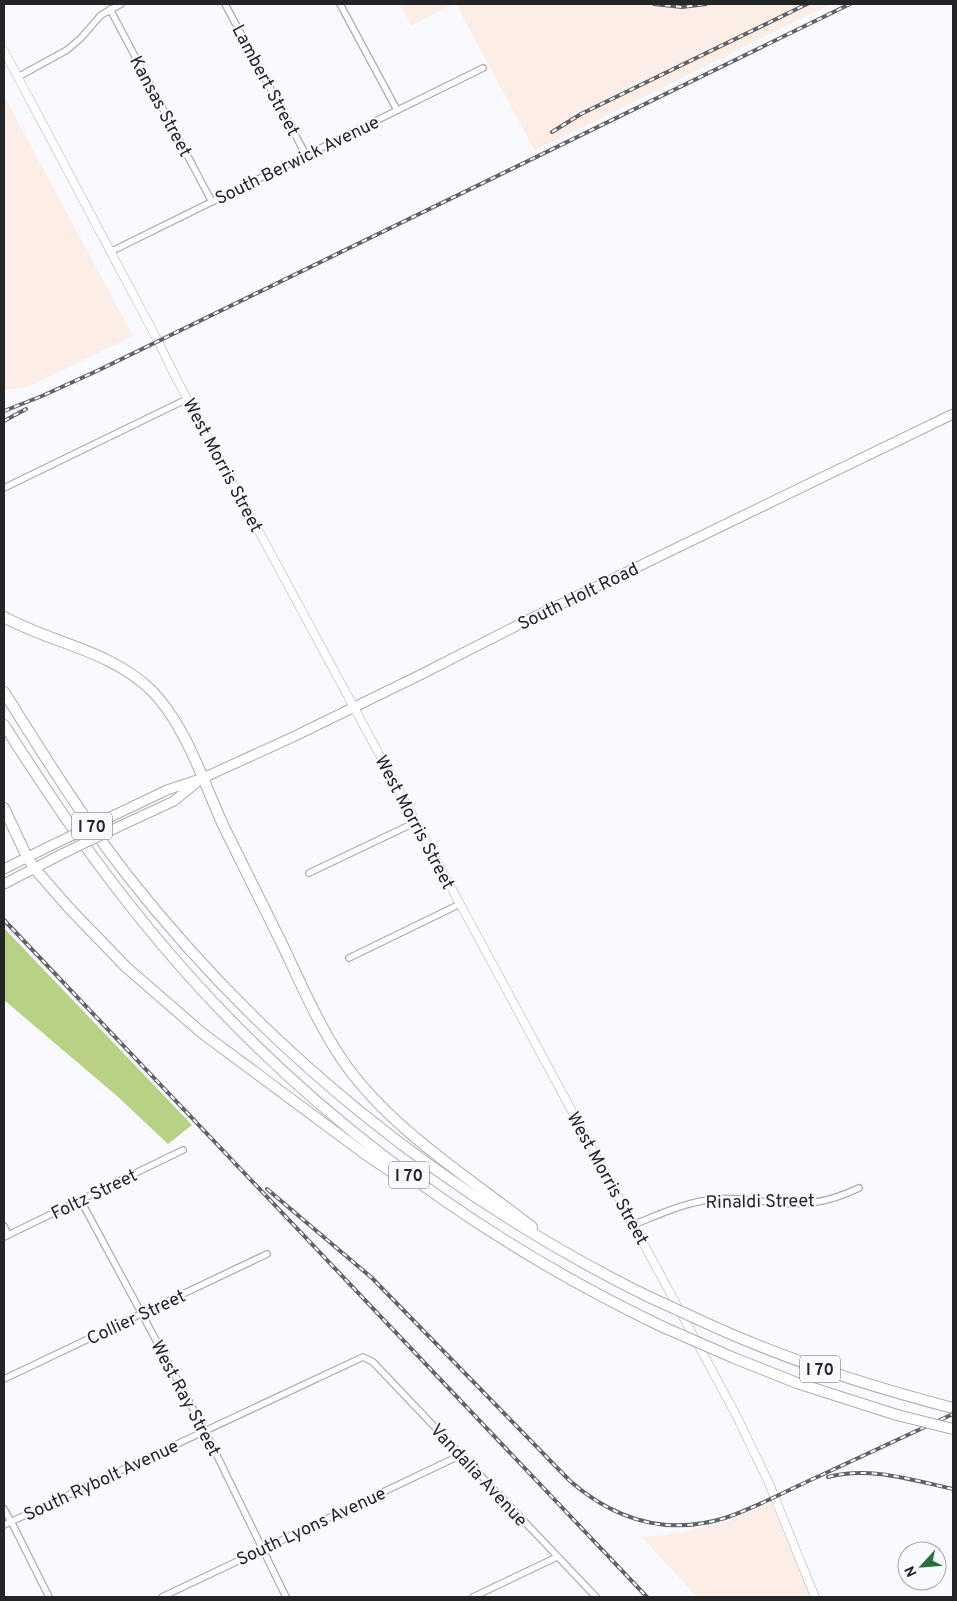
<svg xmlns="http://www.w3.org/2000/svg" width="957" height="1601" font-family="Overpass,sans-serif">
<rect width="100%" height="100%" fill="#f9faff"/>
<g fill="#fcede7">
<path d="M400,4h53l-42,22z"/>
<path d="M456,4h374l-295,147z"/>
<path d="M4,96l129,240 -105,51 -24,3z"/>
<path d="M771,1503l39,94h-113l-55,-60 24,-2 58,-12z"/>
</g>
<path fill="#b8d185" d="M4,928l188,197 -24,19 -51,-48 -113,-96z"/>
<g fill="none" stroke-linecap="round" stroke-linejoin="round">
<defs>
<g id="street">
<path d="M225,4l81,151"/>
<path d="M340,4l57,106"/>
<path d="M110,9l102,193"/>
<path d="M18,77l49,-27 14,-12 20,-23 20,-11"/>
<path d="M110,252l373,-184"/>
<path d="M4,488l183,-89"/>
<path d="M309,873l107,-51"/>
<path d="M349,958l111,-54"/>
<path d="M81,1201l124,230 81,166"/>
<path d="M633,1225c27,-11 55,-24 84,-26 33,-3 66,9 99,3 15,-2 30,-8 43,-14"/>
<path d="M4,1226l4,9"/>
<path d="M4,1237l179,-87"/>
<path d="M4,1379l263,-125"/>
<path d="M4,1509l9,16 36,72"/>
<path d="M4,1525l359,-168 10,5 223,235"/>
<path d="M162,1597l299,-142"/>
<path d="M473,1597l84,-40"/>
</g>
<path id="secondary" d="M4,51l154,290 17,35 560,1037 33,68 47,116"/>
<g id="primary">
<path d="M102,821l65,-31 36,-12 90,-41 127,-62 108,-55 425,-206"/>
<path d="M118,827l56,-26 22,-18"/>
<path d="M4,869l46,-23"/>
<path d="M4,884l58,-30"/>
</g>
<g id="highway">
<path d="M4,617c47,26 105,33 146,72 35,34 53,92 73,136 19,39 39,78 58,117 17,35 32,72 53,105 44,74 130,127 198,180"/>
<path d="M4,692c39,62 78,125 123,183 139,177 318,321 520,421"/>
<path d="M4,725c45,70 91,139 145,204 139,170 317,304 514,398"/>
<path d="M4,808l23,49 8,12 34,39 57,59 76,66 163,121 42,28"/>
<path d="M717,1328c76,34 155,59 236,80"/>
<path d="M734,1358l63,25 100,32"/>
</g>
</defs>
<use href="#street" stroke="#abadb2" stroke-width="8"/>
<use href="#secondary" stroke="#abadb2" stroke-width="9"/>
<use href="#primary" stroke="#abadb2" stroke-width="11"/>
<use href="#highway" stroke="#abadb2" stroke-width="12"/>
<use href="#street" stroke="#fff" stroke-width="5.5"/>
<use href="#secondary" stroke="#fff" stroke-width="8"/>
<use href="#primary" stroke="#fff" stroke-width="9"/>
<use href="#highway" stroke="#fff" stroke-width="10"/>
<defs>
<g id="rail">
<path d="M654,4l28,3 24,-3"/>
<path d="M552,132l29,-18 226,-110"/>
<path d="M4,411l38,-15 57,-26 751,-366"/>
<path d="M4,421l22,-12"/>
<path d="M4,920l643,677"/>
<path d="M267,1189l105,89 198,203c45,39 96,55 155,37 30,-10 61,-27 90,-40 46,-21 92,-43 138,-64"/>
<path d="M828,1477c42,-11 84,3 125,12"/>
</g>
</defs>
<use href="#rail" stroke="#616265" stroke-width="4"/>
<use href="#rail" stroke="#f9faff" stroke-width="2" stroke-dasharray="5.5" stroke-linecap="butt"/>
<defs>
<g id="primary-bridge">
<path d="M50,846l52,-25"/>
<path d="M62,854l56,-27"/>
</g>
<g id="highway-bridge">
<path d="M647,1296l70,32"/>
<path d="M663,1327l71,31"/>
<path d="M897,1415l56,14"/>
</g>
</defs>
<use href="#primary-bridge" stroke="#abadb2" stroke-width="11" stroke-linecap="butt"/>
<use href="#highway-bridge" stroke="#abadb2" stroke-width="12" stroke-linecap="butt"/>
<use href="#primary-bridge" stroke="#fff" stroke-width="9"/>
<use href="#highway-bridge" stroke="#fff" stroke-width="10"/>
</g>
<g text-anchor="middle" stroke-width="4" stroke-linejoin="round" paint-order="stroke">
<g fill="#f9faff" stroke="#646568" stroke-width="1">
<rect x="72" y="812.5" width="40" height="27" rx="4"/>
<rect x="389" y="1161.5" width="40" height="27" rx="4"/>
<rect x="800" y="1355.5" width="40" height="27" rx="4"/>
</g>
<g font-size="16" font-weight="bold" fill="#242527">
<text x="92" y="832">I 70</text>
<text x="409" y="1181">I 70</text>
<text x="820" y="1375">I 70</text>
</g>
<g font-size="18" fill="#242527" stroke="#f9faff">
<text transform="translate(266 80) rotate(62)" y="6">Lambert Street</text>
<text transform="translate(161 106) rotate(62)" y="6">Kansas Street</text>
<text transform="translate(297 160) rotate(-26)" y="6">South Berwick Avenue</text>
<text transform="translate(223 465) rotate(62)" y="6">West Morris Street</text>
<text transform="translate(578 596) rotate(-26)" y="6">South Holt Road</text>
<text transform="translate(415 822) rotate(62)" y="6">West Morris Street</text>
<text transform="translate(608 1178) rotate(61)" y="6">West Morris Street</text>
<text transform="translate(94 1194) rotate(-26)" y="6">Foltz Street</text>
<text transform="translate(760 1201) rotate(-1)" y="6">Rinaldi Street</text>
<text transform="translate(136 1317) rotate(-25)" y="6">Collier Street</text>
<text transform="translate(186 1398) rotate(62)" y="6">West Ray Street</text>
<text transform="translate(479 1475) rotate(47)" y="6">Vandalia Avenue</text>
<text transform="translate(101 1480) rotate(-25)" y="6">South Rybolt Avenue</text>
<text transform="translate(311 1526) rotate(-25)" y="6">South Lyons Avenue</text>
</g>
</g>
<rect width="957" height="1601" fill="none" stroke="#242527" stroke-width="10"/>
<g transform="translate(922 1566) rotate(244)"><circle r="24" fill="#f9faff" stroke="#a4a5a9"/>
<path d="M0-4L9 19L0 12L-9 19Z" fill="#29703c"/>
<text y="-8" font-size="14" font-weight="bold" text-anchor="middle" fill="#242527">N</text>
</g>
</svg>
